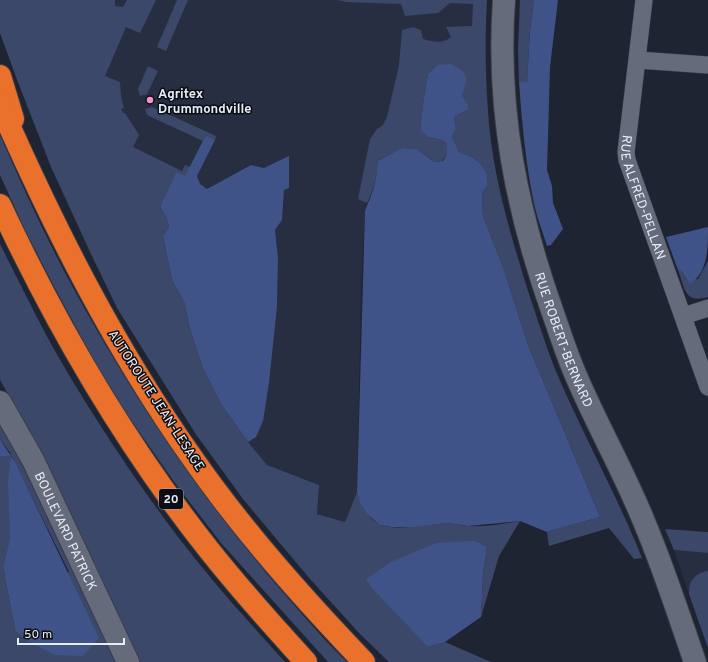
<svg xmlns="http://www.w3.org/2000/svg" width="708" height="662" font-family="Overpass,sans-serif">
<rect width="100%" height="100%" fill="#1f2432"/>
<g fill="#272e41">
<path d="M49,0h438l-2,36 3,77 -111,64 -10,26 -2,8 -4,84 -4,197 -12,30 -28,-8 2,-29 -52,-20 -19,-23 8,-5 13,-54 8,-76 1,-49 -3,-28 7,-10 4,-62 -22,10 -13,-3 -44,24 -7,-5 -40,23z"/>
<path d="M674,550l34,3v95l-19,-54z"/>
</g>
<g fill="#3c4869" fill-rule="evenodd">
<path d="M0,0h115v6l8,1 4,-7h29l-16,33 -14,-6 -21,49 15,6 1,15 3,11 -3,1 2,4h2l14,22 -6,12 49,24 3,-6 5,2 -5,10 -9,-5 -16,35 6,10 3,10 -6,9 9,44 13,24 4,22 13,40 19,38 27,38 19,23 52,20 -2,29 28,8 12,-30c3,13 11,26 22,32 14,8 52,0 68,-1 7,0 14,3 21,3 17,1 35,-2 52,-5l-21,35 -18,61 2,-43 4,-27 -59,100 17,-5 46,20h-102l-29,-28 -50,-55 -67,-80 -48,-66 -78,-125 -26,-54 -40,-87 -35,-90 -16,-44z"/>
<path d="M177,0h11l-22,51 -9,-4z"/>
<path d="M338,0h149c-2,37 -2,75 1,112 4,61 22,121 40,179 9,26 17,53 27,78 27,64 61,124 87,189l-8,1 -25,-31 -60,18 -2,-14 53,-15 -72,-172 -25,-78 -20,-51 -1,-23 6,-8 -1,-11 -6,-10 -9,-7 -13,-5 -7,-16 4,-7 -2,-12 13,-7 -5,-14 5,-16 -30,-15 -9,9 -5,30 -3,26 8,7 14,3 5,4v9l-5,8 -7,1c-27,-20 -29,-16 -57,-1 -1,15 -4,28 -11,42l-9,-4 12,-60 7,-10 6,-4 4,-8 12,-52 3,-35 11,-3 8,3 2,9c10,3 20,5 28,-2l-5,-10 26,-1 1,-22 -23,-1 -12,10 -33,3 -4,-12 -55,-2z"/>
<path d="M520,0h14l-4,31 -3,51h-8l-1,-33z"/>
<path d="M148,66l10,5 -11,23 -7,2 -2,-7z"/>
<path d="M152,107l64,29 -1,4 -9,-5 -3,6 -56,-26 -2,-6z"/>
<path d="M0,135c20,46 41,92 64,136 60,113 132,221 216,318 22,25 43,50 67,73h-19l-107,-119 -46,-60 -47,-67 -36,-59 -35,-65 -31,-60 -26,-57z"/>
<path d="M0,244c17,33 33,67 51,100 37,65 79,129 124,189 34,45 72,87 110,129h-145l-108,-226 -32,-56z"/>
<path d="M708,261v36c-24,7 -23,-9 -30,-27l4,2 5,8 11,-1z"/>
<path d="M0,424l16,28 100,210h-116v-205l11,-3 -11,-15zM11,455l58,117 -54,58 -12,-63 7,-28z"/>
<path d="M665,529l43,3v21l-34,-3z"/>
<path d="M708,571v77l-19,-54c-1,-13 6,-21 19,-23z"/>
</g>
<g fill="#405388">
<path d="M534,0h24l-8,67 -3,103 5,16 1,17 10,26 -12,16 -4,1c-4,-13 -9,-26 -12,-38 -9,-41 -13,-84 -16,-126h8l3,-51z"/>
<path d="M451,64l12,7 4,9 -5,16 6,9 -1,5 -13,7 2,12 -4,7 7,16 13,5 9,7 6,10 1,11 -6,8 1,23 20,51 25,78 72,172 -53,15 -27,-11 -52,5 -20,-3 -33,4h-24l-11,-2 -13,-11 -7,-11 -3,-11 8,-281c2,-7 6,-14 8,-21 3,-10 4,-19 5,-29l24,-13 14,1 19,13 8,-1 4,-8v-9l-5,-4 -14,-3 -8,-7 3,-26 5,-30 9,-9z"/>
<path d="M206,135l9,5 -18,36 3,8 7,5 44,-24 13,3 25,-12v32l-5,2 -2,30 -7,10 3,28 -1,49 -8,76 -6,38 -7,16 -8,5 -27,-38 -19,-38 -13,-40 -4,-22 -13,-24 -9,-44 6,-9 -3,-10 -6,-10 16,-35 9,4z"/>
<path d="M708,227c0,22 0,45 -18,57l-8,-12 -4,-2 -12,-33z"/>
<path d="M0,439l16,25 83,174 -16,18 -28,-1 -26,-13 -14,-12 -12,-63 7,-29 -2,-57 3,-26 -11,2z"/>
<path d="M474,541l13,6 -4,27 -2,43 -36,25 -17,5 -56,-59 -6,-9 25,-17 45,-19z"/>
</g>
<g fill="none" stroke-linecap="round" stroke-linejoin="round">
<defs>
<g id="street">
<path id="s1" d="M644,0l-18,152 1,8 81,227"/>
<path d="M638,60l70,5"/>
<path d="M683,316l25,-8"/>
</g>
<g id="secondary">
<path id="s2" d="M504,0c-8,110 13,213 50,316 7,20 14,42 23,62 21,49 48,96 68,146 19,45 34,92 50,138"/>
<path id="s3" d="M0,402l33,58 95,202"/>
</g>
<g id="highway">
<path d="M0,76l13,43"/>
<path d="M0,105c54,123 115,244 193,354 51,73 110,139 171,203"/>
<path d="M0,205c57,122 125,239 209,345 31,39 64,76 97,112"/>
</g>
</defs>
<use href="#street" stroke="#3a3e49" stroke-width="18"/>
<use href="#secondary" stroke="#3a3e49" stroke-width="24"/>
<use href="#highway" stroke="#3a3e49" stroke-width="24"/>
<use href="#street" stroke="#656b7b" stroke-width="17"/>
<use href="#secondary" stroke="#656b7b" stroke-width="22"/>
<use href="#highway" stroke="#e9712c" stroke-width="22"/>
</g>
<circle fill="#f790ce" stroke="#0b0e14" stroke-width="1.5" cx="150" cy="100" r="4"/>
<g text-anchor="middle" stroke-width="3" stroke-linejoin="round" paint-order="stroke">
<rect fill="#0b0e14" stroke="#a6a9b2" stroke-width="1" x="159" y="489" width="24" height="20" rx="3"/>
<g font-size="12" font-weight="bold" fill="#e8ecf5">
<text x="171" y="503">20</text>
</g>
<g font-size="13" font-weight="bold" fill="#e8ecf5" stroke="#0b0e14" text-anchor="start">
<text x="158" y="98">Agritex<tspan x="158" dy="15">Drummondville</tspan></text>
</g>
<g font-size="13" fill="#e8ecf5" stroke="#0b0e14">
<text dy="5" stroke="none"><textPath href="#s1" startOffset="201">RUE ALFRED-PELLAN</textPath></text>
<text dy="5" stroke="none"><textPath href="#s2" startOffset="348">RUE ROBERT-BERNARD</textPath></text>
<text transform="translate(157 400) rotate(57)" y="5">AUTOROUTE JEAN-LESAGE</text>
<text dy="5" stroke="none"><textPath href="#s3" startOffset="145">BOULEVARD PATRICK</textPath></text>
</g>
</g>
<path d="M18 638v6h106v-6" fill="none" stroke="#e8ecf5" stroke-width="2"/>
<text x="24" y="638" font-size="12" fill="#e8ecf5" stroke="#0b0e14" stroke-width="3" paint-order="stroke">50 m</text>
</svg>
